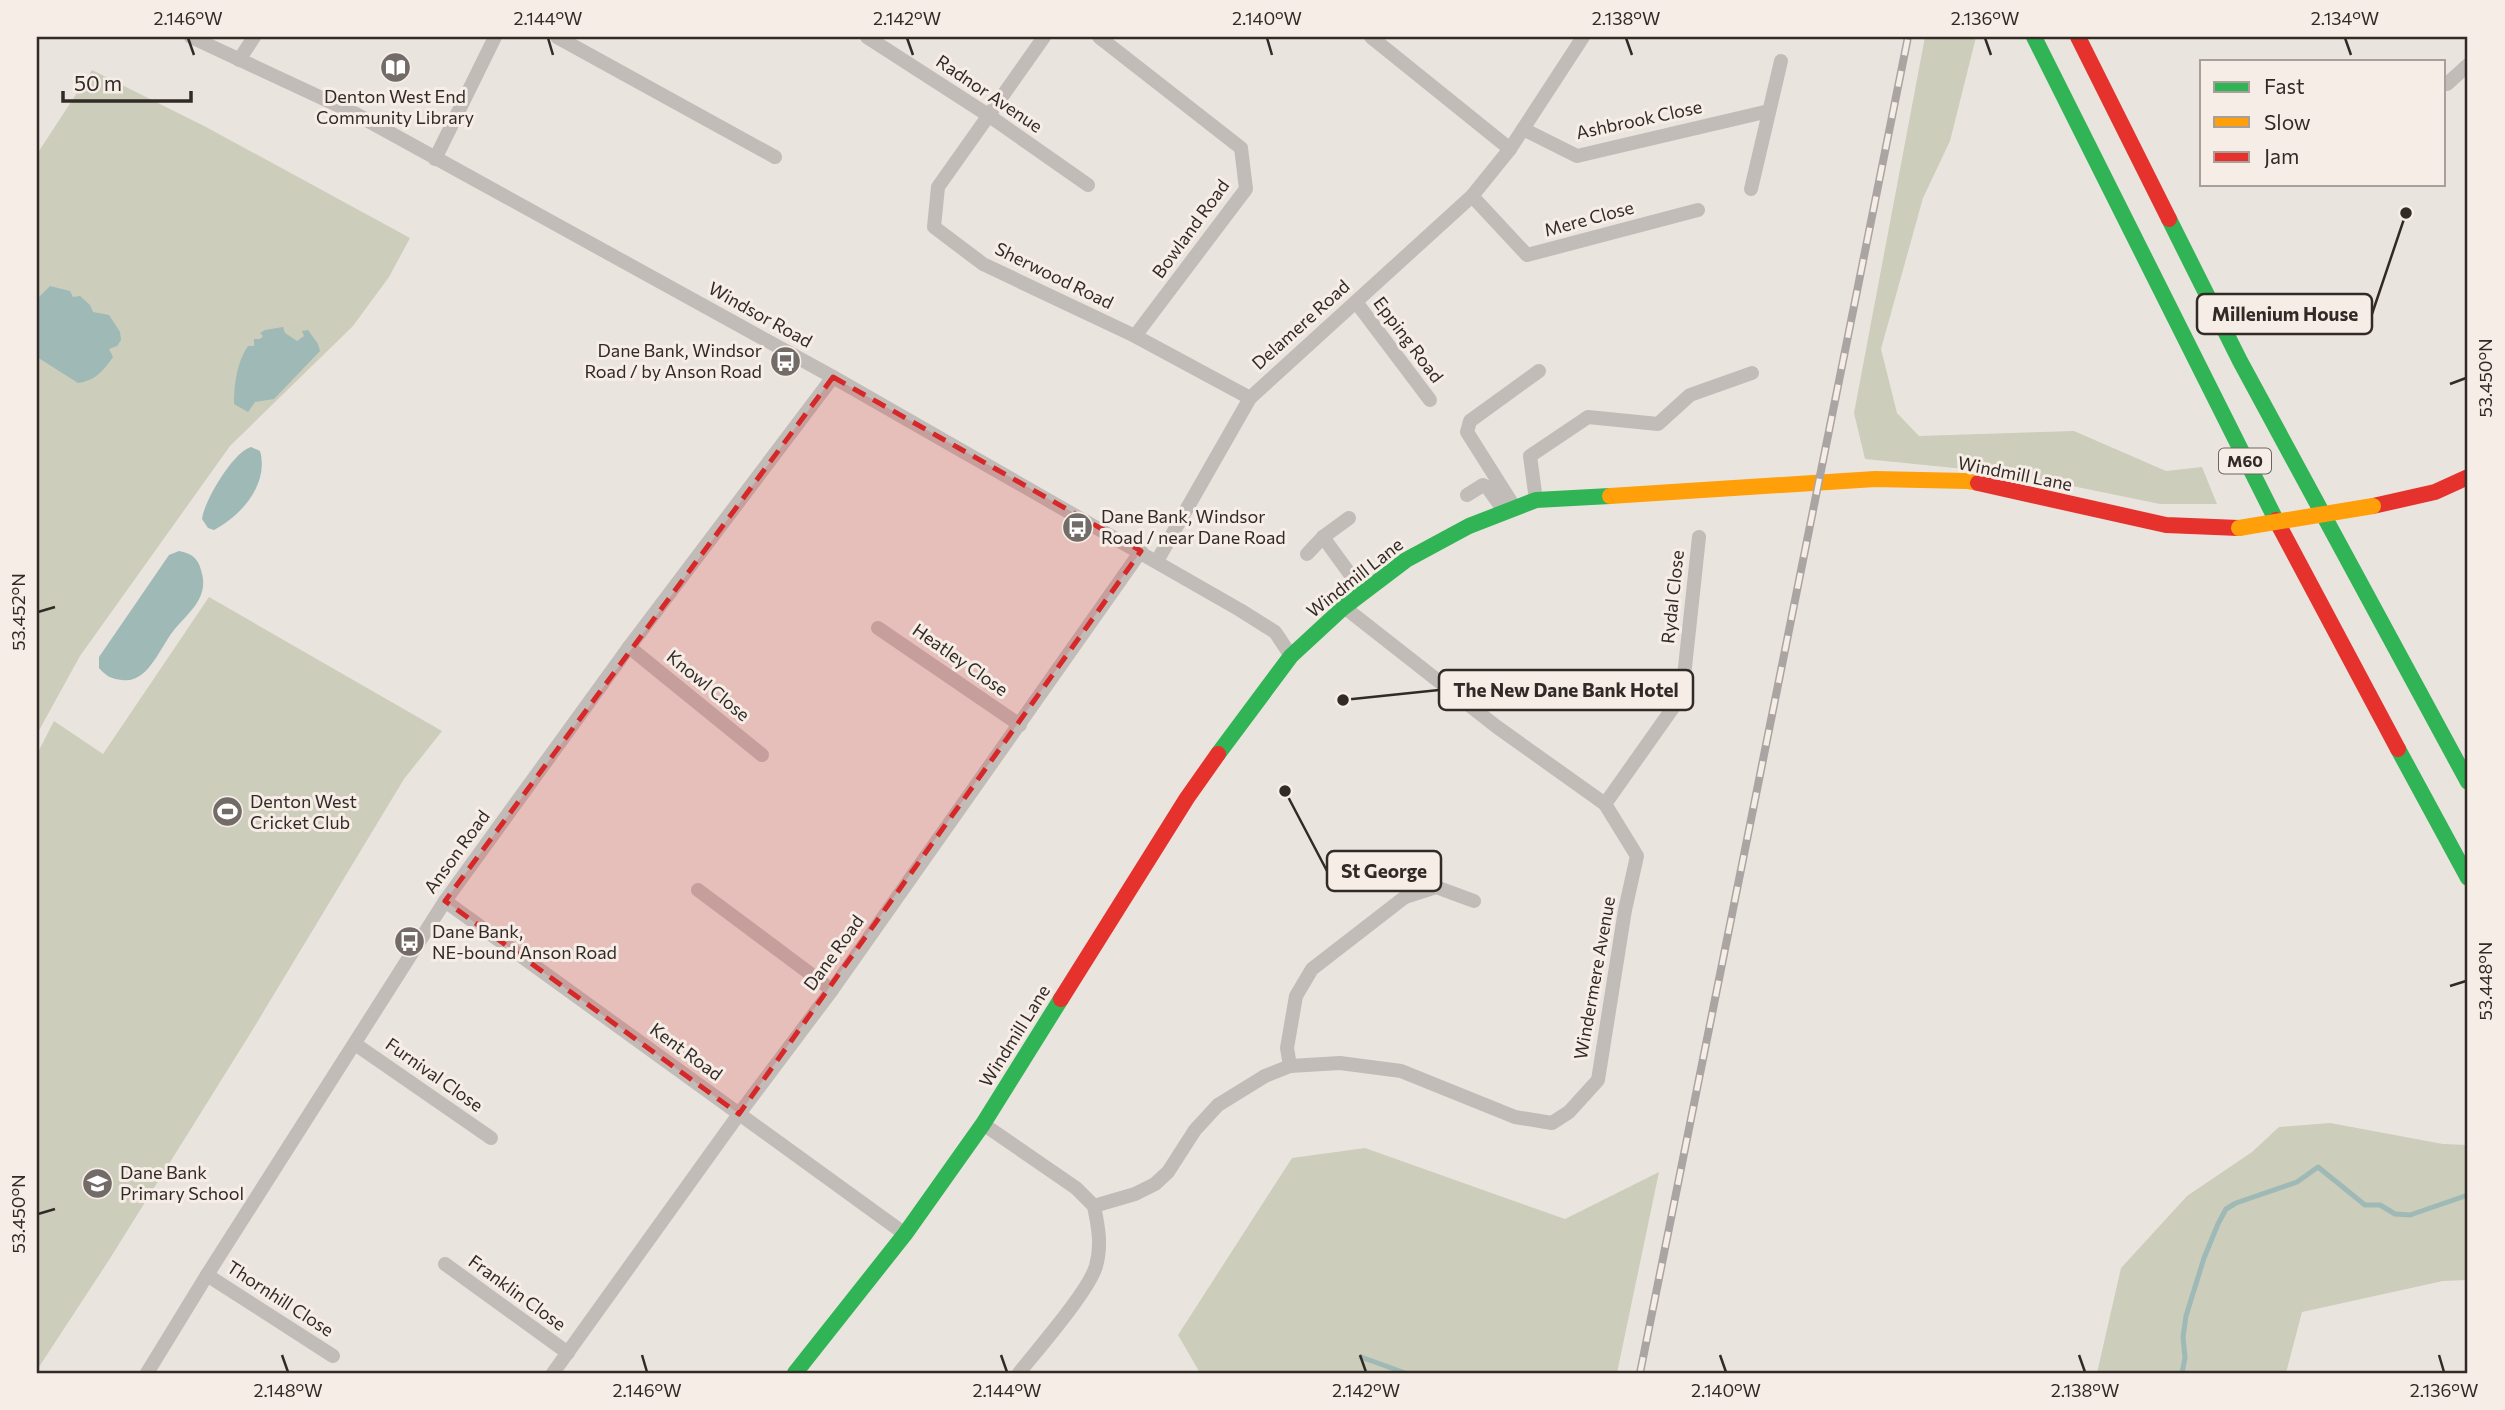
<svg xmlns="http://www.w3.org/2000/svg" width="2505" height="1410" font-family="Commissioner,sans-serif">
<rect width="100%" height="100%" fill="#eae4df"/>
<g fill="#cccdbb">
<path d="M1925,37h51l-26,104 -27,57 -42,151 16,64 22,23 155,-5 92,40 36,-4 15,37h-57l-146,-30 -149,-15 -11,-46z"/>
<path d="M92,70l114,57 204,111 -21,39 -36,49 -123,120 -150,210 -43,78v-580z"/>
<path d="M209,597l233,134 -38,48 -154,255 -141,226 -72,110v-616l17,-33 49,33z"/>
<path d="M2330,1123l113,21 25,1v135l-25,1 -141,31 -16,61h-189l24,-105 66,-72 65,-44 27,-25z"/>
<path d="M1365,1148l200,71 94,-47 -42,201h-417l-22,-38 114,-177z"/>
</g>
<g fill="#9eb9b6">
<path d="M50,286l20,5 3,6 7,-1 10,9 3,7 16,3 11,17 1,8 -4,6 -8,3 4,8c-11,15 -17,23 -35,26l-41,-26v-58z"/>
<path d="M283,327l2,6 12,8 7,-5 -2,-5 6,-1 10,14 2,7 -46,48 -19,3 -7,10 -14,-8c0,-20 3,-42 14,-58h6v-7h6l3,-3 -3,-3 5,-3z"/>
<path d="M251,447l9,4c9,33 -18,64 -46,79l-6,-2 -6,-9c2,-18 31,-67 49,-72z"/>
<path d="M179,551c12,2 19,7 22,19 9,27 -11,41 -27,60 -14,17 -26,54 -52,50 -11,-1 -16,-4 -23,-12v-11l70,-102z"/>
</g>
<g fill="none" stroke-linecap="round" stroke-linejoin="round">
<g stroke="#9eb9b6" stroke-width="5">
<path d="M1361,1357l44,16"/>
<path d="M2182,1373l3,-15 -2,-21 3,-21 18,-58 14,-34 8,-15 10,-6 61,-21 21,-15 47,38h15l15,9 15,1 58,-20"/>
</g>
<g stroke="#c2bcb9" stroke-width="14">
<path d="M191,37l163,76 479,264 407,233 35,22 16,24"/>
<path d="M557,37l218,120"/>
<path d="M867,37l121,78 100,70"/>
<path d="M1044,37l-106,150 -4,40 49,37 152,72 115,62"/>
<path d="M1099,37l142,111 5,41 -111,147"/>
<path d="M1371,37l139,112"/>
<path d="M239,60l15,-23"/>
<path d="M2447,84l21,-19"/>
<path d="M1523,129l54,27 192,-45"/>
<path d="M435,159l60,-122"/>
<path d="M1751,189l30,-128"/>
<path d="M1472,196l55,59 171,-45"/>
<path d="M1356,302l74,98"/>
<path d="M1467,495l16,-10 4,2 18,25"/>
<path d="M1536,500l-6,-44 58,-39 70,7 32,-29 62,-22"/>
<path d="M1515,508l-48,-76 3,-11 69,-50"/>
<path d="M1323,537l40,55"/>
<path d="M1307,554l16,-17 26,-19"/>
<path d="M1157,561l93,-163 222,-202 38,-47 73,-112"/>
<path d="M878,628l142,97"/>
<path d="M629,647l133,108"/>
<path d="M1605,804l77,-109 17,-158"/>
<path d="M698,890l134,100"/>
<path d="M445,901l460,333"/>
<path d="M355,1044l136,94"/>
<path d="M1290,1066l-3,-18 9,-52 16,-27 93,-72 31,-10 38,14"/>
<path d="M983,1124l93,64 18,18 41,-12 20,-10 13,-12 27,-42 23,-25 47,-29 25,-10 50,-3 61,8 114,46 37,6 17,-11 29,-32 27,-170 12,-54 -32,-52 -108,-77 -153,-120"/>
<path d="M445,1264l123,89"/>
<path d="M207,1275l126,81"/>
<path d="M147,1373l60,-98 238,-374 184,-254 204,-270"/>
<path d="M553,1373l186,-259 93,-124 309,-439"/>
<path d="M1019,1373c18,-23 70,-82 77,-107 6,-21 2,-40 -2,-60"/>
</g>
<g stroke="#30b455" stroke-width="16">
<path d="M2034,37l242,483"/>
<path d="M2169,219l71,142 228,421"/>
<path d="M2398,749l70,129"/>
<path d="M1218,754l73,-98 53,-49 62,-47 63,-34 67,-26 74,-4"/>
<path d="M795,1373l110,-139 78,-110 78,-125"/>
</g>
<path stroke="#ff9f0a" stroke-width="16" d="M1610,496l265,-17 92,2 11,2"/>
<g stroke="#e5322d" stroke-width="16">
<path d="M2078,37l91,182"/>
<path d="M1978,483l188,42 73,3"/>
<path d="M2373,506l62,-14 33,-15"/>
<path d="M2276,520l122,229"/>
<path d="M1061,999l126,-201 31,-44"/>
</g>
<defs>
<path id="rail" d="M1640,1373l268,-1336"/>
</defs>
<use href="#rail" stroke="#aaa5a3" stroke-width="8"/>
<use href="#rail" stroke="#f6ede6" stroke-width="5" stroke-dasharray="16" stroke-linecap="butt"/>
<path stroke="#ff9f0a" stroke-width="16" d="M2239,528l134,-22"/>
</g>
<path fill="#d62828" fill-opacity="0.2" stroke="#d62828" stroke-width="5" stroke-dasharray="14 9" stroke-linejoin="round" d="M833,377l308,174 -402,563 -294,-213z"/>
<path fill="none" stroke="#322a27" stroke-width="2.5" d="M188,38l6,17M548,38l5,17M907,38l6,17M1267,38l5,17M1626,38l6,17M1985,38l6,17M2345,38l6,17M2450,384l16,-6M38,612l17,-5M2450,986l16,-5M38,1214l17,-5M282,1355l6,17M642,1355l5,17M1001,1355l6,17M1360,1355l6,17M1720,1355l6,17M2079,1355l6,17M2439,1355l5,17"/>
<defs>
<symbol id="library-disc" viewBox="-11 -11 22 22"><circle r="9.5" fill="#726b67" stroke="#f6ede6"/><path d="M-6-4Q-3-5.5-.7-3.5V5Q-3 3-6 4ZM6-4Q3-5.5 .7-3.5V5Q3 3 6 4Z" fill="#fff"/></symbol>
<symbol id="bus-disc" viewBox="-11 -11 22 22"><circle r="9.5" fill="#726b67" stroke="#f6ede6"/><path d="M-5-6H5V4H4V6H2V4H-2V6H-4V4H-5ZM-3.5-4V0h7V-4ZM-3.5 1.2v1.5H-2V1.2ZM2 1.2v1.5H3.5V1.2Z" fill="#fff"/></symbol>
<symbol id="stadium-disc" viewBox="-11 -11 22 22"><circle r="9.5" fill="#726b67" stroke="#f6ede6"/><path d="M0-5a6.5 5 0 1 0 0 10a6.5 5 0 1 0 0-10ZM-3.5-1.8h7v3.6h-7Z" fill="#fff"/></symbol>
<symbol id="school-disc" viewBox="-11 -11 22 22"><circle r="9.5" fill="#726b67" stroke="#f6ede6"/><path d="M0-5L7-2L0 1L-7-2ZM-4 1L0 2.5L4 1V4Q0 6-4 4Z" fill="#fff"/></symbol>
</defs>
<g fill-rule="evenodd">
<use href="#library-disc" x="378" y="50" width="35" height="35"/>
<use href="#bus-disc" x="768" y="344" width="35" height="35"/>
<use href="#bus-disc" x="1060" y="510" width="35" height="35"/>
<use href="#stadium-disc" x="210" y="794" width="35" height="35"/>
<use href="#bus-disc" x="392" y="924" width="35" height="35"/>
<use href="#school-disc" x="80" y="1166" width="35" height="35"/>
</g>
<g text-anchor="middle" stroke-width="6" stroke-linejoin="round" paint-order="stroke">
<rect fill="#f6ede6" stroke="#6d6460" stroke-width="2" x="2219" y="448.5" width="52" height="25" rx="5"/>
<g font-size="16" font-weight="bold" fill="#322a27">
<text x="2245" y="467">M60</text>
</g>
<g font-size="18" fill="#322a27" stroke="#f6ede6">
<text transform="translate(989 94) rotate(34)" y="6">Radnor Avenue</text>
<text transform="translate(1639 120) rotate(-12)" y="6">Ashbrook Close</text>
<text transform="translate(1589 219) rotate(-15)" y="6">Mere Close</text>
<text transform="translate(1191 229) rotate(-54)" y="6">Bowland Road</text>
<text transform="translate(1054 276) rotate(26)" y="6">Sherwood Road</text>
<text transform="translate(760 315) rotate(29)" y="6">Windsor Road</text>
<text transform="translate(1301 325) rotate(-42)" y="6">Delamere Road</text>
<text transform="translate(1408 340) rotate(53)" y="6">Epping Road</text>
<text transform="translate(2015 474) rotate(11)" y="6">Windmill Lane</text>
<text transform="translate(1355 578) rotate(-38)" y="6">Windmill Lane</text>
<text transform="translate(1673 597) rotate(-84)" y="6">Rydal Close</text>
<text transform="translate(960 660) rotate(35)" y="6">Heatley Close</text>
<text transform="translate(708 686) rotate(39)" y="6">Knowl Close</text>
<text transform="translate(457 852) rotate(-54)" y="6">Anson Road</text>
<text transform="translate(834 953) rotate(-54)" y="6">Dane Road</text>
<text transform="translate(1595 978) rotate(-80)" y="6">Windermere Avenue</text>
<text transform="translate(1015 1036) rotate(-58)" y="6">Windmill Lane</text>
<text transform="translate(686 1052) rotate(36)" y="6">Kent Road</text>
<text transform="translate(434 1075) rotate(35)" y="6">Furnival Close</text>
<text transform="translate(517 1293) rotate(36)" y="6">Franklin Close</text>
<text transform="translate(280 1299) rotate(33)" y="6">Thornhill Close</text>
</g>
<g font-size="18" fill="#322a27" stroke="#f6ede6" text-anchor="start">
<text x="395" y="103" text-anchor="middle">Denton West End<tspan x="395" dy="21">Community Library</tspan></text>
<text x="762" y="357" text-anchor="end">Dane Bank, Windsor<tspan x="762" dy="21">Road / by Anson Road</tspan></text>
<text x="1101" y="523">Dane Bank, Windsor<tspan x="1101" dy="21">Road / near Dane Road</tspan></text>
<text x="250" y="808">Denton West<tspan x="250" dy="21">Cricket Club</tspan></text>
<text x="432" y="938">Dane Bank,<tspan x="432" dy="21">NE-bound Anson Road</tspan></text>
<text x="120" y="1179">Dane Bank<tspan x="120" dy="21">Primary School</tspan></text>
</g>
</g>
<path fill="none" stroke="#322a27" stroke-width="2.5" d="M2406 213L2372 314M1343 700L1439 690M1285 791L1327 871"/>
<g fill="#322a27" stroke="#f6ede6" stroke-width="2.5">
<circle cx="2406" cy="213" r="7"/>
<circle cx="1343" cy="700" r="7"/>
<circle cx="1285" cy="791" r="7"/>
</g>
<g fill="#f6ede6" stroke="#322a27" stroke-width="2.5">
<rect x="2197" y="294" width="175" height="40" rx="7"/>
<rect x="1439" y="670" width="254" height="40" rx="7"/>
<rect x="1327" y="851" width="114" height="40" rx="7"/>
</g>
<g font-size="19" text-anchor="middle" font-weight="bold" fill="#322a27">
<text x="2285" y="321">Millenium House</text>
<text x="1566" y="697">The New Dane Bank Hotel</text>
<text x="1384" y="878">St George</text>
</g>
<rect width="2505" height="1410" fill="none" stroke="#f6ede6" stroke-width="77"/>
<rect x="2200" y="60" width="245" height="126" fill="#f6ede6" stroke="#a89f9a" stroke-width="2"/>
<rect x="2214" y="82" width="35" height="10" fill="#30b455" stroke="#a89f9a" stroke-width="2"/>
<text x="2264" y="94" font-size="21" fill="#322a27">Fast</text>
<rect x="2214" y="117" width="35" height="10" fill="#ff9f0a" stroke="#a89f9a" stroke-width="2"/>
<text x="2264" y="130" font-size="21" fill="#322a27">Slow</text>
<rect x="2214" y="152" width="35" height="10" fill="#e5322d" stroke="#a89f9a" stroke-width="2"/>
<text x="2264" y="164" font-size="21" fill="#322a27">Jam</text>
<path d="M63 91v10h128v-10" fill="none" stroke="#322a27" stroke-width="3.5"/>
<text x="74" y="91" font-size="21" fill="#322a27" stroke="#f6ede6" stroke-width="5" paint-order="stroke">50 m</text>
<rect x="38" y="38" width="2428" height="1334" fill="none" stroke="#322a27" stroke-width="2.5"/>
<g font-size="18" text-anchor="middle" fill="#322a27">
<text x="188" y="25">2.146°W</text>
<text x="548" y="25">2.144°W</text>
<text x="907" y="25">2.142°W</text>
<text x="1267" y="25">2.140°W</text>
<text x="1626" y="25">2.138°W</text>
<text x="1985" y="25">2.136°W</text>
<text x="2345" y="25">2.134°W</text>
<text transform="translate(2486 378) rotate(-90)" y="6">53.450°N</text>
<text transform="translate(19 612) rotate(-90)" y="6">53.452°N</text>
<text transform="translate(2486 981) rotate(-90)" y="6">53.448°N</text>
<text transform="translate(19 1214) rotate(-90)" y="6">53.450°N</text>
<text x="288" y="1397">2.148°W</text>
<text x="647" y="1397">2.146°W</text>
<text x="1007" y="1397">2.144°W</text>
<text x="1366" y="1397">2.142°W</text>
<text x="1726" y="1397">2.140°W</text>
<text x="2085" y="1397">2.138°W</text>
<text x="2444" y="1397">2.136°W</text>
</g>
</svg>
